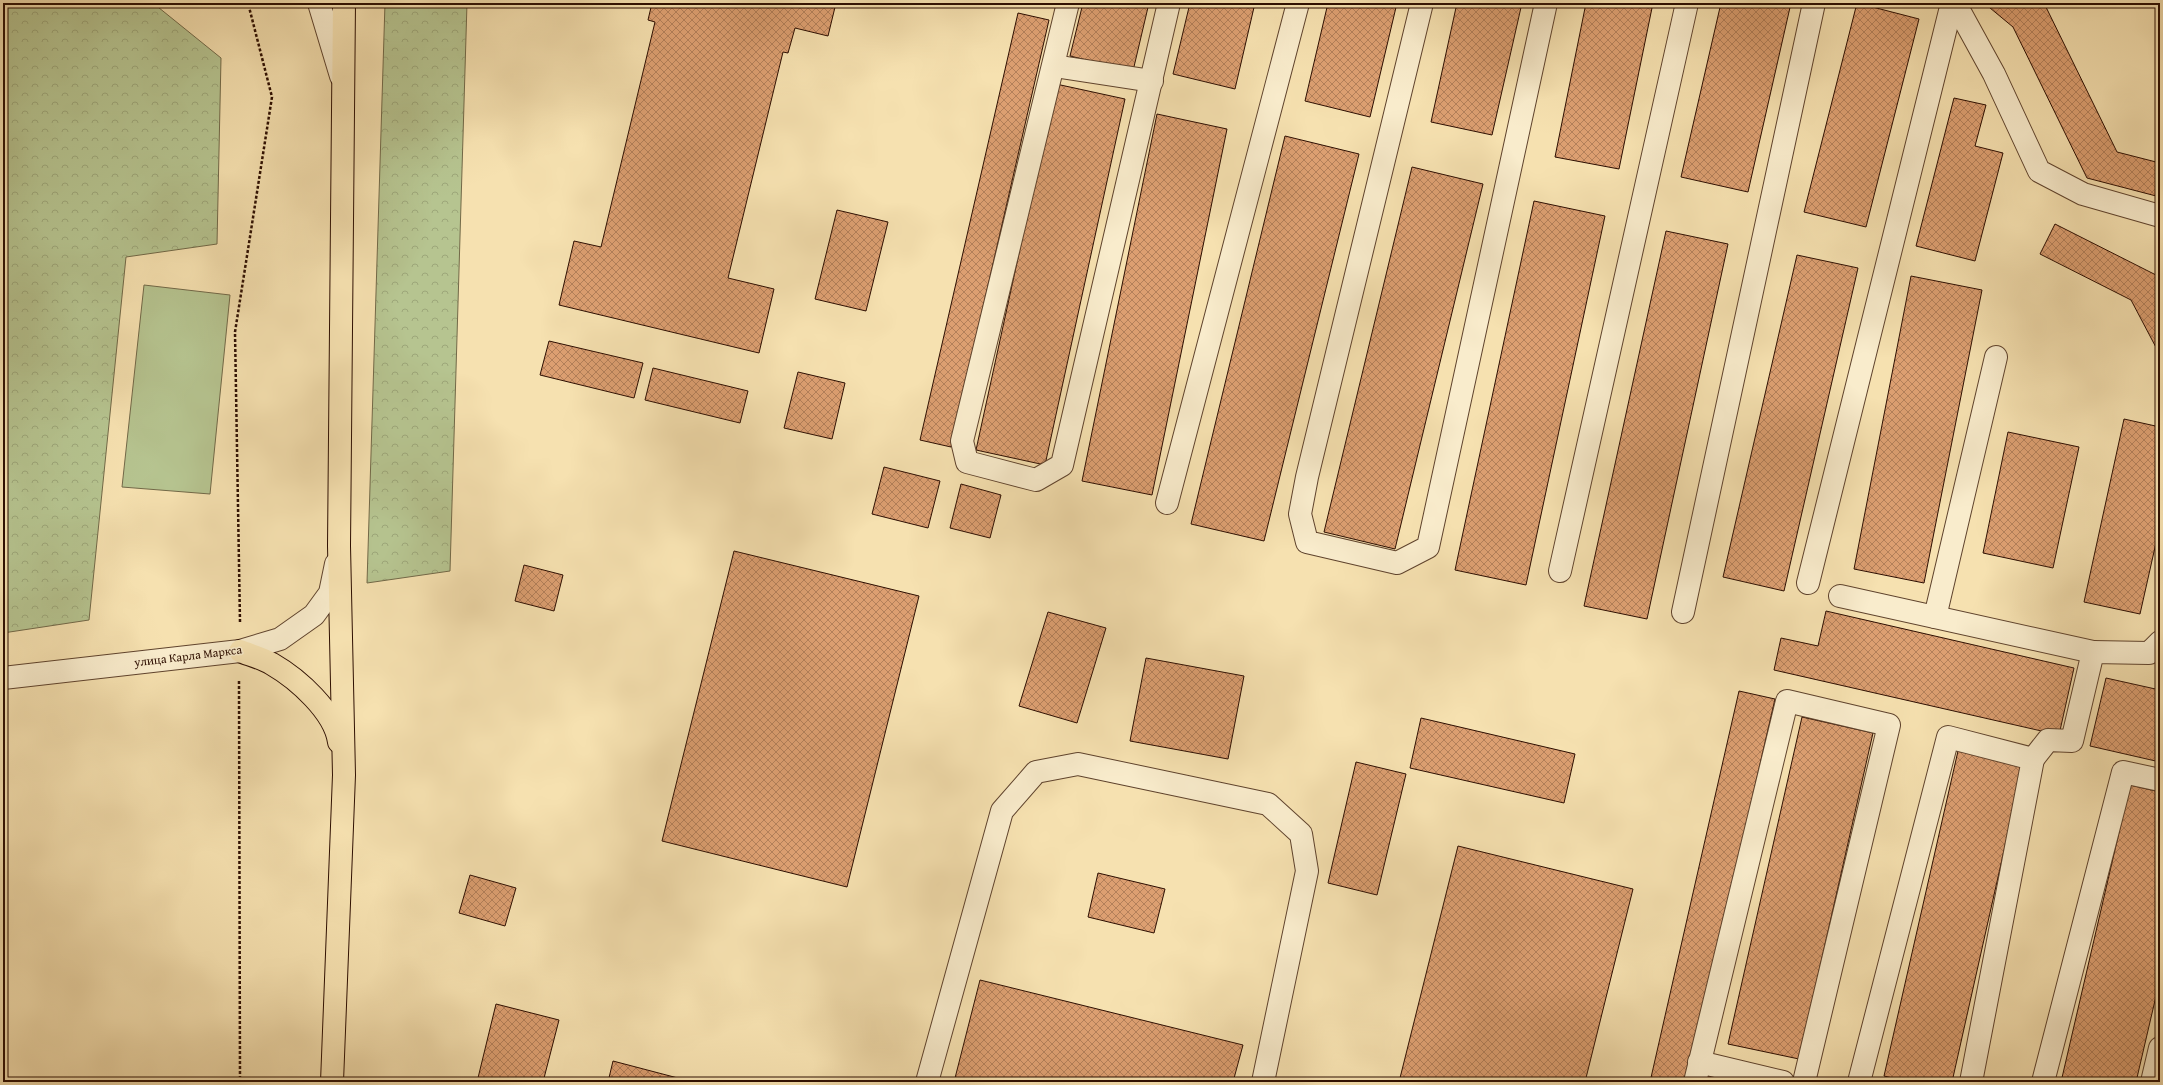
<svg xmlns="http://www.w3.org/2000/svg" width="2163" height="1085" font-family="'Gentium Book Plus',serif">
<defs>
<pattern id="forest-crowns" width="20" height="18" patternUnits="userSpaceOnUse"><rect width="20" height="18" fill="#b6c490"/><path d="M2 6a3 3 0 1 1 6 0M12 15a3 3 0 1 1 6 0" fill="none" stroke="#9da77a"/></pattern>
<pattern id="building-cross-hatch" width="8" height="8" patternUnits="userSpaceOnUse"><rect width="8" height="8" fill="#dc9f71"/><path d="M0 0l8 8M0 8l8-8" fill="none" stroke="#b3805a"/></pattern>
</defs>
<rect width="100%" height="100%" fill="#f6e1b0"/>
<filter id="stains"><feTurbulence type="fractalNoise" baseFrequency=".005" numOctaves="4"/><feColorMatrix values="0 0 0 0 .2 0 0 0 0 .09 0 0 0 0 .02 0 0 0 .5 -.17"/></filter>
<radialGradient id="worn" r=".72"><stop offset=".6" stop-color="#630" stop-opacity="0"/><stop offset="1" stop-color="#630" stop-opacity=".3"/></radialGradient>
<g fill="url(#forest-crowns)" stroke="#726948">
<path d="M3,3h150l68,55 -4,186 -91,13 -37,363 -86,13z"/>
<path d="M385,3h82l-17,568 -83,12z"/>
</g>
<path fill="#b6c490" stroke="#726948" d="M144,285l86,10 -20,199 -88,-7z"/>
<g fill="url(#building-cross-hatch)" stroke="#2d0e01">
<path d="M652,3h184l-8,33 -33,-8 -7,25 -5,-1 -55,226 46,11 -15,64 -200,-48 15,-64 27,6 54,-225 -7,-2z"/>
<path d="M1083,3h66l-16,68 -63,-15z"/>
<path d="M1190,3h65l-20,86 -62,-15z"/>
<path d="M1328,3h69l-27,114 -65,-16z"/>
<path d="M1457,3h65l-30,132 -61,-13z"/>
<path d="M1586,3h67l-34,166 -64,-12z"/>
<path d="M1721,3h70l-43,189 -67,-15z"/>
<path d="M1857,3l62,16 -53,208 -62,-15z"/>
<path d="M1984,3h60l73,149 43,11v34l-73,-19 -74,-151z"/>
<path d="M1018,13l31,7 -98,427 -31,-7z"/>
<path d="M1056,84l69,15 -80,366 -69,-15z"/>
<path d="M1954,98l32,7 -11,41 28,7 -28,108 -59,-15z"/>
<path d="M1157,114l70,15 -75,366 -70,-14z"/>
<path d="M1285,136l74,18 -95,387 -73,-17z"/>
<path d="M1412,167l71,17 -88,365 -71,-17z"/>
<path d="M1534,201l71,15 -79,369 -71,-15z"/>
<path d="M837,210l51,12 -22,89 -51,-12z"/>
<path d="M2055,224l101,51 4,7v73l-29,-55 -91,-46z"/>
<path d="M1666,231l62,13 -81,375 -63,-13z"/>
<path d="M1797,255l61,13 -74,323 -61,-14z"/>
<path d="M1911,276l71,14 -58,293 -70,-14z"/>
<path d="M549,341l94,22 -9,35 -94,-23z"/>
<path d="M653,368l95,23 -8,32 -95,-23z"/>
<path d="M798,372l47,11 -13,56 -48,-11z"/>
<path d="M2124,419l36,8v98l-20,89 -56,-12z"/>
<path d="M2008,432l71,15 -26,121 -70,-15z"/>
<path d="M884,467l56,14 -12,47 -56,-14z"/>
<path d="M961,484l40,11 -11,43 -40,-10z"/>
<path d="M734,551l185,45 -72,291 -185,-46z"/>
<path d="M524,565l39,10 -9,36 -39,-10z"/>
<path d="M1826,611l248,57 -15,67 -285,-65 7,-32 37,8z"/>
<path d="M1048,612l58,16 -29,95 -58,-17z"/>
<path d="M1146,658l98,18 -16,83 -98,-18z"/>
<path d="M2106,678l54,12v72l-70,-16z"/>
<path d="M1739,691l36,8 -88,383h-37z"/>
<path d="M1802,717l71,16 -74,326 -71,-15z"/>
<path d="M1421,718l154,36 -11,49 -154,-35z"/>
<path d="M1958,751l65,15 -71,316h-42l-26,-6z"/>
<path d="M1356,762l50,12 -29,121 -49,-12z"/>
<path d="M2130,785l30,7v187l-24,103h-75z"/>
<path d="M1458,846l175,43 -48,193h-186z"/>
<path d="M1098,873l67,16 -11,44 -66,-16z"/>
<path d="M470,875l46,13 -11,38 -46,-13z"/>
<path d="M980,980l263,65 -10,37h-279z"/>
<path d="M496,1004l63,16 -16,62h-66z"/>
<path d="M613,1061l80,21h-85z"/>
</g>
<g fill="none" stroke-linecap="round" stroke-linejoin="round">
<defs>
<g id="minor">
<path d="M319,3l22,73"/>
<path d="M1068,3l-106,438 5,21 69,18 26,-15 107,-462"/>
<path d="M1422,3l-115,474 -7,37 7,28 90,21 31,-16 118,-544"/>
<path d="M1955,3l39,71 45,97 44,23 77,22"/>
<path d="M1054,66l98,15"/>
<path d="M1167,503l131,-500"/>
<path d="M1560,571l127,-568"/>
<path d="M1808,583l144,-580"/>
<path d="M1840,596l253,56"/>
<path d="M1683,612l131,-609"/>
<path d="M1935,617l61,-260"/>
<path d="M3,678l237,-27 40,-12 34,-24 16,-22 6,-29"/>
<path d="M2033,759l15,-19 24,1 21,-89 56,1 11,-11"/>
<path d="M1699,1062l84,20"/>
<path d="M927,1082l75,-271 34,-39 42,-8 190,40 33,30 6,37 -44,211"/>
<path d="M1695,1082l92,-381 102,24 -85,357"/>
<path d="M1859,1082l89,-345 85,22 -62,323"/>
<path d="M2043,1082l80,-310 37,8"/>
<path d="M2152,1082l8,-34"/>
</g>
<g id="major">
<path d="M240,651c10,4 22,7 32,13 26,15 63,48 67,78"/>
<path d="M332,1082l12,-307 -5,-229 5,-543"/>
</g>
</defs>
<use href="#minor" stroke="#5f432d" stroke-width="24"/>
<use href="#major" stroke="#2d0e01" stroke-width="24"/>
<g stroke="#2d0e01" stroke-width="2.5" stroke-dasharray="3 2" stroke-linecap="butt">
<path d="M240,622l-5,-290 37,-235 -24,-94"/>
<path d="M239,681l1,401"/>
</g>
<use href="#minor" stroke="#f9eccc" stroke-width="22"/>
<use href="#major" stroke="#f6e1b0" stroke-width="22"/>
</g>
<g text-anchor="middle" stroke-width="3" stroke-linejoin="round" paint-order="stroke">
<g font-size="12" fill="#2d0e01" stroke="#f9eccc">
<text transform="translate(188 656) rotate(-7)" y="4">улица Карла Маркса</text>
</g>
</g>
<rect width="2163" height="1085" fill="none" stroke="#f6e1b0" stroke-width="16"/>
<rect x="4" y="4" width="2155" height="1077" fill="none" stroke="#2d0e01" stroke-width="2"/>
<rect x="8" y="8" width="2147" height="1069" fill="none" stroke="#2d0e01"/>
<rect width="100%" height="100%" filter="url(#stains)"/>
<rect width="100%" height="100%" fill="url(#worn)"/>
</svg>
